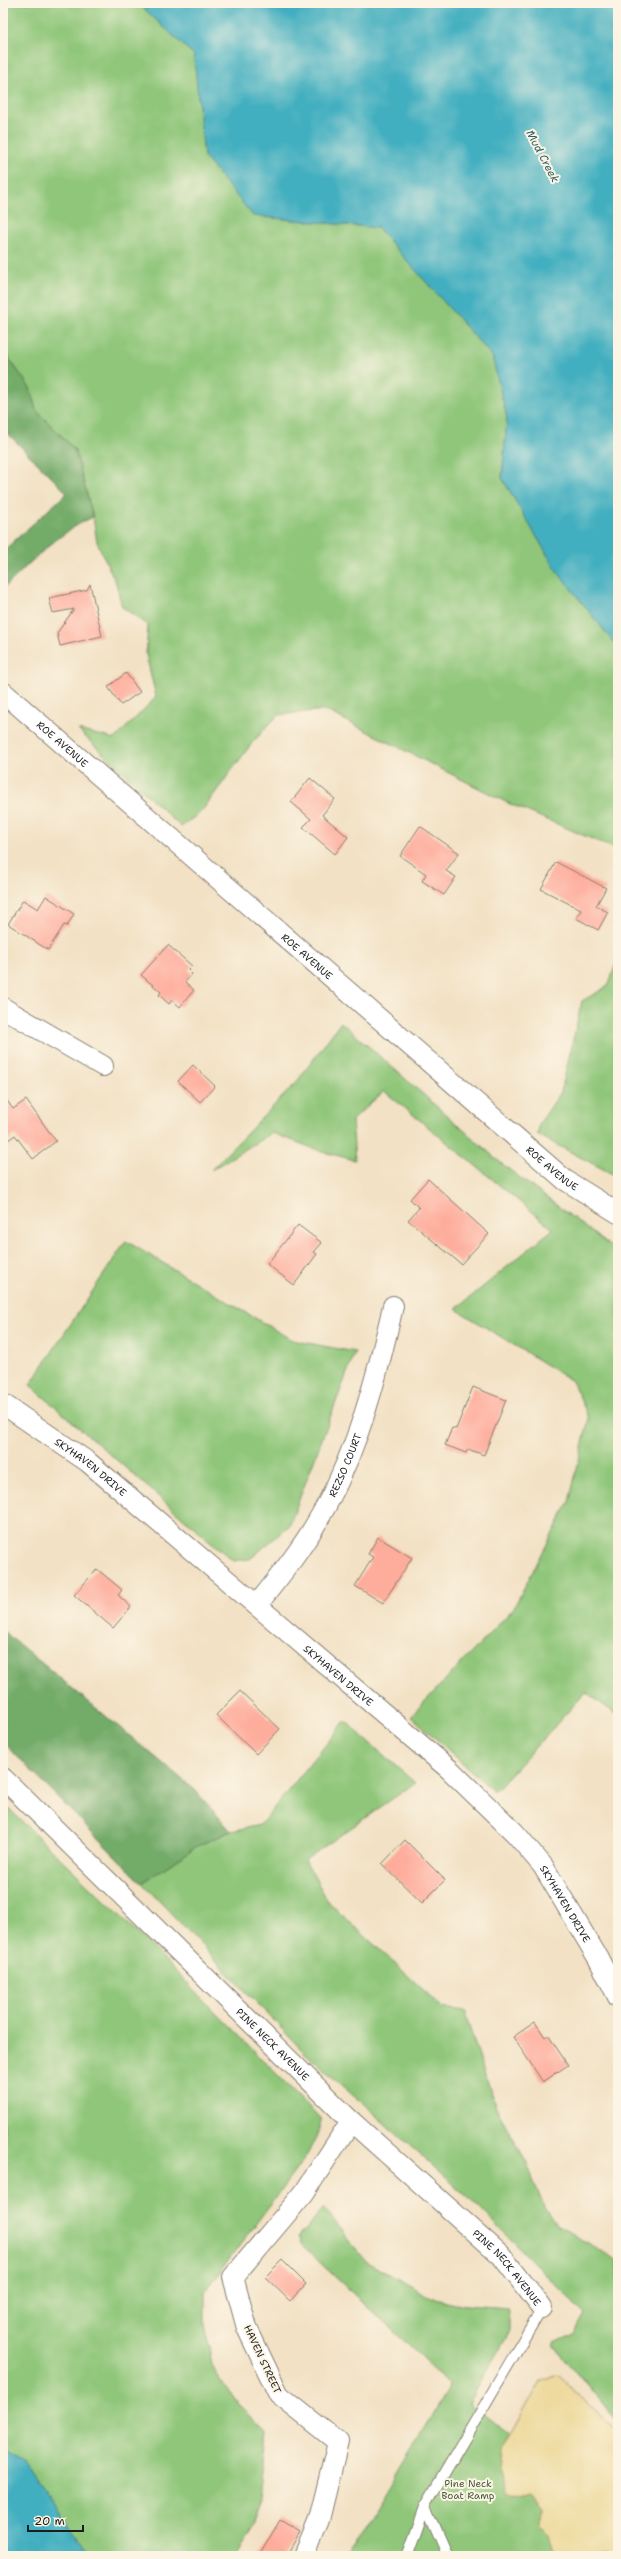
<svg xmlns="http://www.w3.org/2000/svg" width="621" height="2559" font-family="'Shantell Sans',sans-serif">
<rect width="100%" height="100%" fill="#fcf5e5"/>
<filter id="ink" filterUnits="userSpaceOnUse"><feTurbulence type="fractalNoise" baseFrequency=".025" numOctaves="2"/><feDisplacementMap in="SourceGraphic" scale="8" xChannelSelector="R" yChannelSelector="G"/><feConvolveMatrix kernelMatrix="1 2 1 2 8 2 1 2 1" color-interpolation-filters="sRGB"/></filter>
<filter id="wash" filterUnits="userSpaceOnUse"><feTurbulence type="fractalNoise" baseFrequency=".012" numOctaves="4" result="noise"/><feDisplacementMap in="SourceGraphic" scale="16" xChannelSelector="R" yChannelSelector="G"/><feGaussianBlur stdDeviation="0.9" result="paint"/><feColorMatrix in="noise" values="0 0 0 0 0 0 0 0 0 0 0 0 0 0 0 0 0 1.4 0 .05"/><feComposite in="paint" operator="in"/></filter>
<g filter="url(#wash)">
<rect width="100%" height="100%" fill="#f2e1c4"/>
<g fill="#8fc679" stroke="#56714a">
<path d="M3,3h135l56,52 10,101 49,60 125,12 114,128 15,62 -5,60 55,93 61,77v202l-108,-46 -185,-94 -47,5 -26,28 -51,69 -20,15 -103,-97 37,9 41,-42 -10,-43 2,-29 -26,-18 -6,-24 -19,-41 -4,-25 -18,-67 -39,-40 -6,-22 -27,-38z"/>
<path d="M618,958v219l-80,-42 1,-11 22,-32 21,-91 26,-15z"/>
<path d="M341,1022l161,142 116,88v464l-32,-24 -92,100 -83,-76 102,-107 56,-107 20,-84 -17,-37 -116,-72 97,-80 -169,-138 -32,29 3,40 -32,-8 -51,-19 -61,37 85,-87z"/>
<path d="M126,1241l166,99 63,12 -66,174 -39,33 -17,2 -203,-176z"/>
<path d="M345,1721l70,62 -110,77 24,43 114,105 21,3 32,97 30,53 16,41 15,23 61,36v161l-65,-78 21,-10 11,-20 -106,-107 -176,-156 -161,-168 55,-37 34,-15 29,-6z"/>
<path d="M3,1803l138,133 179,182v11l-13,26 -102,137v31l7,43 28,41 26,25 -10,93 -18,31h-149l-64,-94 -22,-11z"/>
<path d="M323,2208l43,53 32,18 37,20 19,5 55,4v25l-40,70 149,117 -15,36h-255l100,-166 1,-7 -148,-138 -3,-9z"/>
</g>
<g fill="#73ab69" stroke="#486442">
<path d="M3,350l27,38 6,22 39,40 18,67c-34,15 -63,46 -90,72v-38l64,-58 -64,-64z"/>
<path d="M3,1631l191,158 37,42 -34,15 -55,37 -139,-141z"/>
</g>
<path fill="#eeda9e" stroke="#857b5d" d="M557,2374l61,59v123h-61l-7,-22 -11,-9 1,-16 -10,-13 -20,-1 -5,-2 -6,-23 2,-17 40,-72z"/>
<g fill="#42afc0" stroke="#2f666e">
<path d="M138,3h480v645l-61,-77 -55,-93 5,-60 -15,-62 -114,-128 -125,-12 -49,-60 -10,-101z"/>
<path d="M3,2451l22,11 64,94h-86z"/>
</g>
<g id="blocks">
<g fill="#feac9b">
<path d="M90,584l12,52 -42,10 -3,-13 17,-24 -21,4 -4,-15 38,-8z"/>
<path d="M126,673l14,19 -19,13 -13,-18z"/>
<path d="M310,778l25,21 -13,16 26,22 -13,17 -32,-27 8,-8 -20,-17z"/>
<path d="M420,826l39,27 -13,18 10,6 -12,18 -22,-14 4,-7 -26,-18z"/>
<path d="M556,862l50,26 -10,18 12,6 -10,18 -22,-12 5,-8 -40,-21z"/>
<path d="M46,896l28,18 -7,12 -3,-1 -16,25 -40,-26 15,-24 15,9z"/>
<path d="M168,945l24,21 -4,4 4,4 -7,8 9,8 -14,17 -8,-7 -3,4 -10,-9 2,-3 -20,-17z"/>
<path d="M193,1065l22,21 -15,16 -22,-21z"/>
<path d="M3,1095l10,14 13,-9 30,41 -23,18 -18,-24 -12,9z"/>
<path d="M428,1179l61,55 -28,30 -53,-44 11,-12 -9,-9z"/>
<path d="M298,1225l24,18 -8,9 3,2 -23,31 -27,-21z"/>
<path d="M473,1387l33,13 -22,55 -16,-6 -2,4 -21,-8 7,-17 4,1z"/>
<path d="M378,1537l34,21 -29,45 -28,-17 18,-29 -5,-3z"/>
<path d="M97,1569l25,21 -4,5 13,12 -18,21 -39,-33z"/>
<path d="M240,1691l40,38 -24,25 -40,-39z"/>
<path d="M405,1840l40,40 -23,23 -40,-39z"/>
<path d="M535,2022l10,15 3,-2 20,30 -25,17 -30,-45z"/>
<path d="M282,2260l24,24 -16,17 -25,-24z"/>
<path d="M280,2520l20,12 -14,24h-27z"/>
</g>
</g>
</g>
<g filter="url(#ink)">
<use href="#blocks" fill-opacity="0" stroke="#877e70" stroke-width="1"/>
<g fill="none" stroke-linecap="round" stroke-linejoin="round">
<defs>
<g id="service">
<path d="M425,2506l22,50"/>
<path d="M407,2556l18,-50 117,-198"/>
</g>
<g id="minor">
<path id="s1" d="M3,692l562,488 53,33"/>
<path d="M3,1008l100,58"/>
<path id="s2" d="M3,1404l85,58 361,307 66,64 28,33 55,92 20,39"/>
<path id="s3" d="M257,1605c14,-18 29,-36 42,-55 51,-72 75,-159 94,-244"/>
<path id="s4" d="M3,1778l348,343 150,134 41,53"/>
<path d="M304,2556l15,-36 19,-78 -59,-47 -32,-67 -14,-51 71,-84 47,-72"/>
</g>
</defs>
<use href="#service" stroke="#877e70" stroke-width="12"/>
<use href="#minor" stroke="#877e70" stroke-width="22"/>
<use href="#service" stroke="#fff" stroke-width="10"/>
<use href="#minor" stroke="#fff" stroke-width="20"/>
</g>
</g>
<g text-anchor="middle" stroke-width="4" stroke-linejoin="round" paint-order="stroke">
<g font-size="10" fill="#1c1c1c" stroke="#fcf5e5">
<text dy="4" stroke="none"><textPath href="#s1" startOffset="79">ROE AVENUE</textPath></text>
<text dy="4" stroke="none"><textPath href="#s1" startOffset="403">ROE AVENUE</textPath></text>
<text dy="4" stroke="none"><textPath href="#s1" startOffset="727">ROE AVENUE</textPath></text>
<text dy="4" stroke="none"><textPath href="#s3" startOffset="166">REZSO COURT</textPath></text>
<text dy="4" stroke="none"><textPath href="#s2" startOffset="108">SKYHAVEN DRIVE</textPath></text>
<text dy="4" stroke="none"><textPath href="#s2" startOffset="432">SKYHAVEN DRIVE</textPath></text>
<text dy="4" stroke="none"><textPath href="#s2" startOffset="756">SKYHAVEN DRIVE</textPath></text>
<text dy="4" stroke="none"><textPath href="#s4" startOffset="379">PINE NECK AVENUE</textPath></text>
<text dy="4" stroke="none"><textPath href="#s4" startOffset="703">PINE NECK AVENUE</textPath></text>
<text transform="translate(263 2359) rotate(65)" y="4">HAVEN STREET</text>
</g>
<g font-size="10" fill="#44583d" stroke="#fcf5e5">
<text x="468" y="2487">Pine Neck<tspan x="468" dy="12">Boat Ramp</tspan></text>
</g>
<g font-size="11" font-style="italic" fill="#2d5e66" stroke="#fcf5e5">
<text transform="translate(543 156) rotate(62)" y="4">Mud Creek</text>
</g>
</g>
<rect width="621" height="2559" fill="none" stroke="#fcf5e5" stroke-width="16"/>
<path d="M28 2525v6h55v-6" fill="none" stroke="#1c1c1c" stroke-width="2"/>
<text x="34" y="2525" font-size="12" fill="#1c1c1c" stroke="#fcf5e5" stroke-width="3" paint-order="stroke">20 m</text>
</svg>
